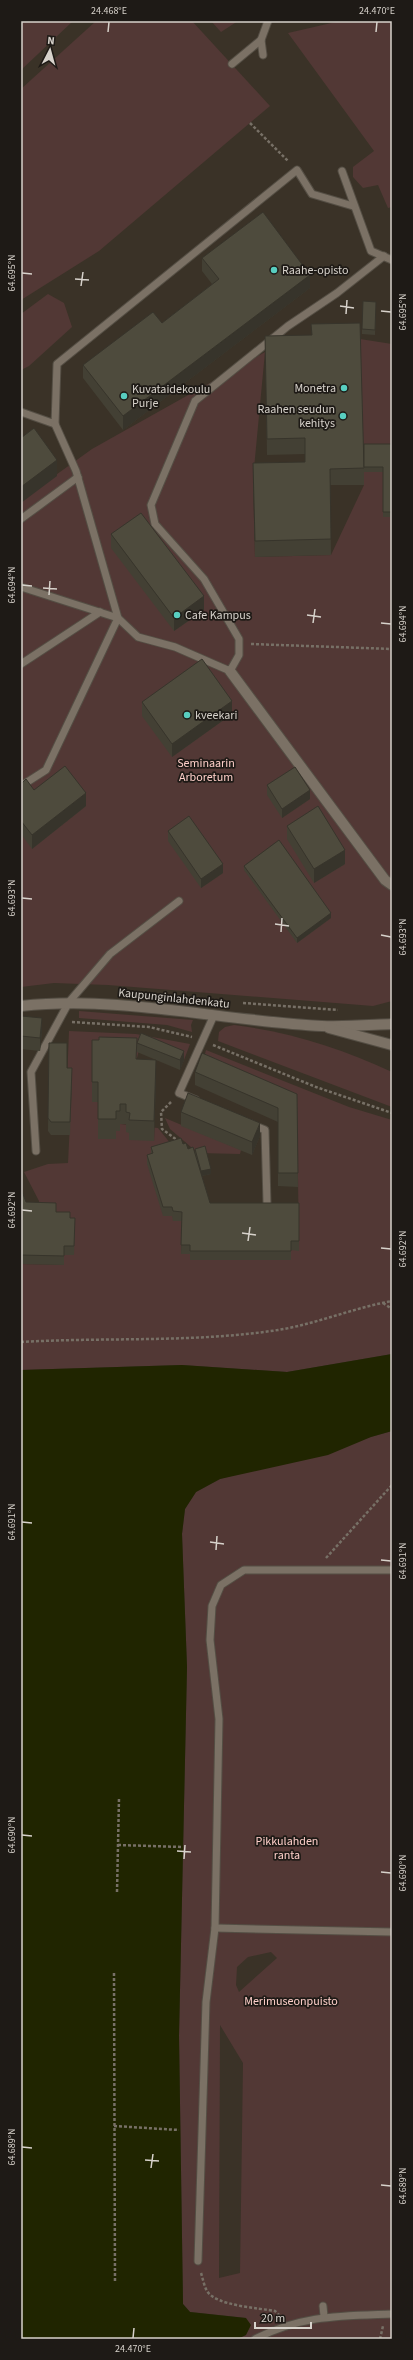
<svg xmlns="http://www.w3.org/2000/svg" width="413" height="2360" font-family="'Source Sans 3',sans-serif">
<rect width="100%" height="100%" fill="#3a3227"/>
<g fill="#523835" fill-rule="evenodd">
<path d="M21,21h52l-52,49z"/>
<path d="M96,21h96l78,85 -171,145 -78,49v-211z"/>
<path d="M211,21h27l-17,11z"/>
<path d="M340,21h52v186l-4,1 -10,-23 -15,3 -10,-11v-10l21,-16 -86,-118z"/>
<path d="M48,294l16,9 8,24 -43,39 -8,4v-56z"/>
<path d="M360,339l32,5v657l-19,5 -265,-21 -54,-2 -33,4v-487l71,-51 173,-97 -12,127 2,78 76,-2 33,-70z"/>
<path d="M79,1011l114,9 -2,5 1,7 -25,-7 -88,-7z"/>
<path d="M234,1025c56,7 107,23 158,47v35l-174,-66 1,-9 6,-5z"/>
<path d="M69,1031l67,3 54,10 -6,16 -43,-18 -4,16 -45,43 6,1 18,37v-8h4v-7l38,4 17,21 -2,72h9l-1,33h9v6h100l1,-10h8l-2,-143 -95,-41 4,-16 143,57 43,13v234l-105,18 -105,-7 -161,5v-106l43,1v-10l-25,-43v-11l-15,-29 24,-8 20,-1 4,-81 -5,-1z"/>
<path d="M165,1118l76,32 -1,4 -42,-1 -28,-24z"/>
<path d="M392,1431v908h-155l9,-4v-17l-56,-6 -7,-8 -4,-268 8,-369 -5,-133 3,-25 11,-17 24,-13zM271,1952l6,6 -38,34 -3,-7 1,-18 11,-10zM220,2025l23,38 -3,210 -21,5z"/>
</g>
<path fill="#202500" d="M392,1354v77l-21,6 -43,18 -108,24 -24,13 -11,17 -3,25 5,133 -8,369 4,268 7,8 56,6 5,7 -5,10 -9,4h-216v-969l161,-5 105,7z"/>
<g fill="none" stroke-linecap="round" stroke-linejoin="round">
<defs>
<g id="service">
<path d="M261,40l2,15"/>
<path d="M232,64l29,-24 7,-19"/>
<path d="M342,171l29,80 21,9"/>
<path d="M21,412l34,12 2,-60 240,-194 15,24 41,12"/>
<path d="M55,424l21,47 42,147 20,19 37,10 55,24 9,-16v-16l-35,-60 -49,-55 -4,-19 44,-104 93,-75 49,-33 47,-37"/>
<path d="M21,519l57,-42"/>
<path d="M21,587l97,31 -72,152 -25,16"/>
<path d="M21,664l79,-52"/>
<path d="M196,1100l-17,-7 35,-78"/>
<path d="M251,1124l14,6 2,73"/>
<path d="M36,1151l-5,-79 38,-70 41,-48 69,-53"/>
<path d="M215,1928l177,4"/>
<path d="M198,2261l8,-259 9,-74 4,-209 -9,-79 2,-34 9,-21 23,-15h148"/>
<path d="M323,2306l1,10"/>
<path d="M255,2339c47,-24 85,-23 137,-25"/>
</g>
<g id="minor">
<path d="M230,671l155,209 7,5"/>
<path d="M21,1006c101,-11 201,15 301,20 23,1 47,-1 70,-2"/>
<path d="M329,1028l63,17"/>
</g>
</defs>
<use href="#service" stroke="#544e44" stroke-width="9"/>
<use href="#minor" stroke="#544e44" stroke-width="12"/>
<g stroke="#777066" stroke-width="2.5" stroke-dasharray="3 2" stroke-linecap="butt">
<path d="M250,123l38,38"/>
<path d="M251,644l141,5"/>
<path d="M243,1003l95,7"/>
<path d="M72,1022l77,5 43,10"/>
<path d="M213,1045l103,42 76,26"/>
<path d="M171,1102l-10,10 1,17 15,11"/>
<path d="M383,1303l9,6"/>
<path d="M21,1342c85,-5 172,1 257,-12 38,-6 75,-22 114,-29"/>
<path d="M326,1558l66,-73"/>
<path d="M118,1845l65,2"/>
<path d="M117,1892l2,-94"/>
<path d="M114,1973l1,310"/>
<path d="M114,2126l65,4"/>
<path d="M201,2273c2,6 3,13 6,18 9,15 52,17 68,20l4,4"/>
<path d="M380,2339l3,-13"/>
</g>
<use href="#service" stroke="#7b7165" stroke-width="7"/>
<use href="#minor" stroke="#7b7165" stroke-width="10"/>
</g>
<g fill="#434034">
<path d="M202,258l108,30 -187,142 -40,-52v-13l79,-42 50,-39 -10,-13z"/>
<path d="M376,302l-1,33 -13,-1v-5z"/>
<path d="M265,336l99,108h28v73h-9v-45h-19v13h-34l1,70 -76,2 -2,-94 52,-1v-8l-38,1z"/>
<path d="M111,534l93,76 -30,21 -63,-83z"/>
<path d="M142,702l90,12 -60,43 -30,-41z"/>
<path d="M21,784l13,6 52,16 -54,43 -11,-15z"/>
<path d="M267,785l43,14 -28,19 -15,-23z"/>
<path d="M287,826l58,38 -31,19 -27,-44z"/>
<path d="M168,831l55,42 -22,15 -33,-47z"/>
<path d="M244,866l87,52 -34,25 -53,-73z"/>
<path d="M21,1016l21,16 -2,19 -19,-2z"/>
<path d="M92,1040l45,19 19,21 -2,61 -25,-1v-7l-3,-1v-8h-6v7h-4v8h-18v-37h-6z"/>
<path d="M49,1043l18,25 5,14 -2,53h-19l-3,-4z"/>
<path d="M137,1043l47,17 -4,10 -43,-18z"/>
<path d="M195,1072l102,22 1,93 -20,-1v-64l-83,-37z"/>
<path d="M181,1112l79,24 -8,19 -71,-29z"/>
<path d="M183,1144l5,5 7,4v-4l16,25 -9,2 8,27h89v48l-8,-1v10h-101v-6h-9l1,-33h-9l-1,-5h-9l-16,-52v-9l4,-1v-7z"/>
<path d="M21,1189l5,13 30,10 14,6 5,9 -1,28h-10v10l-43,-1z"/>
</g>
<g fill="#37342b">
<path d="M310,275v13l-187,142v-14z"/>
<path d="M57,460v16l-36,27v-16z"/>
<path d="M204,596v14l-30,21v-13z"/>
<path d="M232,701v13l-60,43v-13z"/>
<path d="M310,790v9l-28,19v-9z"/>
<path d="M86,793v13l-54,43v-14z"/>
<path d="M345,850v14l-31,19v-14z"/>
<path d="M223,864v9l-22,15v-9z"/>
<path d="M331,913v5l-34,25v-5z"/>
<path d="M42,1018v14l-2,19v-13z"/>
<path d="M184,1051v9l-4,10v-10z"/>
<path d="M156,1060v20l-2,61v-20z"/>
<path d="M260,1123v13l-8,19v-13z"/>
<path d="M211,1169v5l-10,2v-5z"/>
</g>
<g fill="#4e4b3d" stroke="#37342b">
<path d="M263,212l47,63 -187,141 -40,-51 70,-53 9,11 57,-44 -17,-21z"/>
<path d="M363,301l13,1 -1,28 -13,-1z"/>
<path d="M360,323l4,145 -34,1 1,70 -76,2 -2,-78 52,-1v-24l-38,1 -2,-103 47,-1 -1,-11z"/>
<path d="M34,428l23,32 -36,27v-49z"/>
<path d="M364,444h28v68h-9v-45h-19z"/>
<path d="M141,513l63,83 -30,22 -63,-84z"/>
<path d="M202,659l30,42 -60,43 -30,-42z"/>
<path d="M65,766l21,27 -54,42 -11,-14v-37l5,-5 8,11z"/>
<path d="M295,767l15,23 -28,19 -15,-24z"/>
<path d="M318,806l27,44 -31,19 -27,-43z"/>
<path d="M189,816l34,48 -22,15 -33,-48z"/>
<path d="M279,840l52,73 -34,25 -53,-72z"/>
<path d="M21,1016l21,2 -2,20 -19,-2z"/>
<path d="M141,1033l43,18 -4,9 -43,-17z"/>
<path d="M99,1037l38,1 -1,21 20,1 -2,61 -25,-1 1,-7 -4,-1v-8h-6v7h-4v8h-18v-37h-6v-42h7z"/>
<path d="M49,1043h18v25h5l-2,54h-19l-3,-4z"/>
<path d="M202,1053l95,41 1,79h-20v-65l-83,-36z"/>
<path d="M188,1093l72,30 -8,19 -71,-30z"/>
<path d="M181,1138l2,6 3,-1 2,6 5,-2 17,56h89v38h-8v10h-101v-6h-9l1,-33 -9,-1 -1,-4h-9l-16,-52 6,-2 -2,-6z"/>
<path d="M205,1146l6,23 -10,2 -6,-22z"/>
<path d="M21,1189l5,13 30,1v9h14v6h5l-1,28h-10v10l-43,-1z"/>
</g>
<path fill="none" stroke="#d7d2cb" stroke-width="1.5" d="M108,32l1,-10M376,32l1,-10M22,273l10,1M75,279l14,1M81,286l2,-14M340,306l14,2M381,311l10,1M346,314l1,-14M22,585l10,1M43,588l14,1M49,595l1,-14M307,615l14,2M313,623l2,-14M381,623l10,1M22,898l10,1M275,924l14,2M281,932l1,-14M381,935l10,2M22,1210l10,1M242,1233l14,2M248,1241l2,-14M381,1248l10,1M22,1522l10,1M210,1542l14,2M216,1550l1,-14M381,1560l10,1M22,1835l10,1M177,1851l14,1M184,1859l1,-14M381,1872l10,1M22,2147l10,1M145,2160l14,1M151,2168l2,-14M381,2185l10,1M133,2338l1,-10"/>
<g fill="#58cec0" stroke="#1e1a16" stroke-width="1.5">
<circle cx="274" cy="270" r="4"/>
<circle cx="344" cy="388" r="4"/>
<circle cx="124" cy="396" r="4"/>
<circle cx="343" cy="416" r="4"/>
<circle cx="177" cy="615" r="4"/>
<circle cx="187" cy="715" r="4"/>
</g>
<g text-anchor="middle" stroke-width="3.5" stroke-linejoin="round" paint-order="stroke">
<g font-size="12" fill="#d7d2cb" stroke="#1e1a16" text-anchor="start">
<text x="282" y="274">Raahe-opisto</text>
<text x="336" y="392" text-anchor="end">Monetra</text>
<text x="132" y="393">Kuvataidekoulu<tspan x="132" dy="14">Purje</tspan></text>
<text x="335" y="413" text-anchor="end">Raahen seudun<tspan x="335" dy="14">kehitys</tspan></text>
<text x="185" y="619">Cafe Kampus</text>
<text x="195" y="719">kveekari</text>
</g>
<g font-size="12" fill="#fecfc9" stroke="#1e1a16">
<text x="206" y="767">Seminaarin<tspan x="206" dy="14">Arboretum</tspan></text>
<text x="287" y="1845">Pikkulahden<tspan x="287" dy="14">ranta</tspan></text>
<text x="291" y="2005">Merimuseonpuisto</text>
</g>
<g font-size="12" fill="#d7d2cb" stroke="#1e1a16">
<text transform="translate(174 998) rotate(6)" y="4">Kaupunginlahdenkatu</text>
</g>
</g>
<rect width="413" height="2360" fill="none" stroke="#1e1a16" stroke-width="44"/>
<g transform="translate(50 50) rotate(6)" stroke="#1e1a16" stroke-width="3" paint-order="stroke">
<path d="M0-3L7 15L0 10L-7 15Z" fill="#d7d2cb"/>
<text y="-6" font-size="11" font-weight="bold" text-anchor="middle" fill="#d7d2cb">N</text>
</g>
<path d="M255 2322v6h56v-6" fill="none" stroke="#d7d2cb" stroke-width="2"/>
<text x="261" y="2322" font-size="12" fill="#d7d2cb" stroke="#1e1a16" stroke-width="3" paint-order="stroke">20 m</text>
<rect x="22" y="22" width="369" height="2316" fill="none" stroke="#d7d2cb" stroke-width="1.5"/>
<g font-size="10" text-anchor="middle" fill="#d7d2cb">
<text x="109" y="14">24.468°E</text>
<text x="377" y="14">24.470°E</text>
<text transform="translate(11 273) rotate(-90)" y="4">64.695°N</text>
<text transform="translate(402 312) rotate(-90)" y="4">64.695°N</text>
<text transform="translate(11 585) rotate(-90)" y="4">64.694°N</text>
<text transform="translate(402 624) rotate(-90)" y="4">64.694°N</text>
<text transform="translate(11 898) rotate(-90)" y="4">64.693°N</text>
<text transform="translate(402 937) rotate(-90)" y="4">64.693°N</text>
<text transform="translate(11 1210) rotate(-90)" y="4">64.692°N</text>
<text transform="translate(402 1249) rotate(-90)" y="4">64.692°N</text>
<text transform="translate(11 1522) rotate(-90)" y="4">64.691°N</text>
<text transform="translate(402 1561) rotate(-90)" y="4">64.691°N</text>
<text transform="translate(11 1835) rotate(-90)" y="4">64.690°N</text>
<text transform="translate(402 1873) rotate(-90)" y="4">64.690°N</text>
<text transform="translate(11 2147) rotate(-90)" y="4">64.689°N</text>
<text transform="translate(402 2186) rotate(-90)" y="4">64.689°N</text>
<text x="133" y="2352">24.470°E</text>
</g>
</svg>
